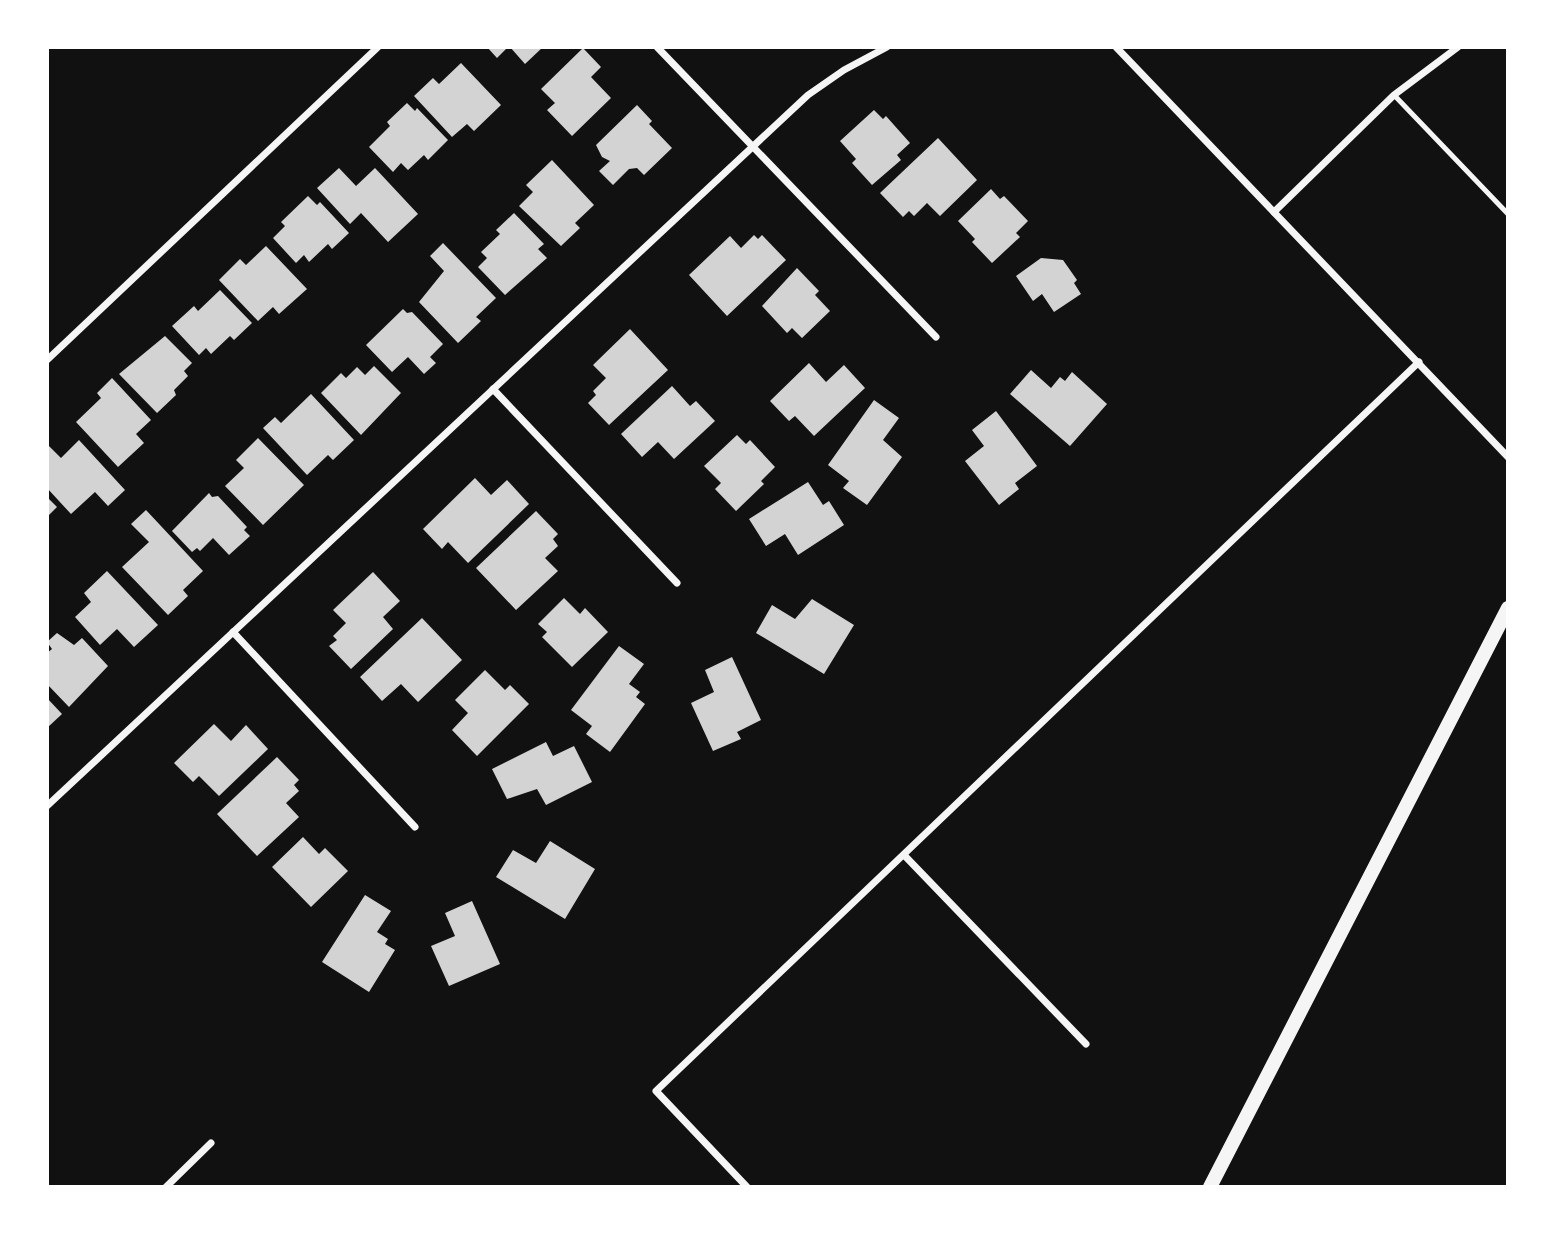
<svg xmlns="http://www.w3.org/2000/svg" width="1555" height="1234" font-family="Figtree,sans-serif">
<rect width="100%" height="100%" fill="#111"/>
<g fill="#d3d3d3">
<path d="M487,47h21l-11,11z"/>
<path d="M510,47h33l-18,17z"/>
<path d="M583,48l18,19 -10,10 20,21 -39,38 -25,-26 8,-7 -14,-14z"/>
<path d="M461,63l40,42 -27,26 -7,-7 -15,13 -38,-41 19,-18 6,6z"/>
<path d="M407,103l8,8 2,-3 31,32 -20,20 -4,-5 -16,15 -7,-7 -8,9 -24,-25 21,-21 -3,-4z"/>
<path d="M637,105l15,16 -3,3 23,24 -28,27 -7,-7 -8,1 -16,16 -14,-14 11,-10 -8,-4 -6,-12z"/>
<path d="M874,110l9,9 3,-3 24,27 -13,12 4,5 -29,25 -20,-22 4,-4 -16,-18z"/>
<path d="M938,138l39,42 -37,36 -13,-13 -13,13 -5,-5 -6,6 -23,-24z"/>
<path d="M552,160l42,45 -19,18 5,5 -19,18 -42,-40 14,-14 -7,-7z"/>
<path d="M339,168l17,18 19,-18 43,46 -30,28 -27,-29 -11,11 -33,-36z"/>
<path d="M991,189l9,10 4,-3 24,25 -12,12 4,4 -28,26 -20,-21 3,-3 -17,-18z"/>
<path d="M308,196l9,9 3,-3 29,31 -17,16 -4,-5 -19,18 -5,-7 -8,8 -23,-25 12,-12 -4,-4z"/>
<path d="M514,213l30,31 -6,5 9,9 -42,37 -27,-28 9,-9 -6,-6 19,-18 -4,-4z"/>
<path d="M754,235l4,4 4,-4 24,25 -59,56 -38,-41 41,-39 11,12z"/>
<path d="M443,243l53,55 -20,19 5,4 -23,22 -39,-41 25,-31 -14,-15z"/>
<path d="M266,246l41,43 -28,25 -6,-7 -15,14 -39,-41 21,-21 6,6z"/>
<path d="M1041,258l22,2 14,20 -3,3 7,11 -27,18 -12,-18 -9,7 -17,-25z"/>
<path d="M797,268l22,23 -4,4 15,16 -28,27 -10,-10 -5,5 -25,-27z"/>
<path d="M220,290l32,33 -18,17 -4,-4 -19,18 -5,-6 -7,7 -27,-29 22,-20 4,5z"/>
<path d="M403,309l4,4 5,-1 31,32 -13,13 6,6 -12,11 -16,-17 -16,15 -26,-27z"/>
<path d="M630,329l38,41 -59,55 -21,-22 8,-8 -3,-4 13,-13 -13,-13z"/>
<path d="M165,336l27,27 -8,8 4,5 -14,14 2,5 -19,18 -38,-39z"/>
<path d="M809,363l17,19 18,-17 21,23 -51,48 -19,-20 -6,5 -19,-20z"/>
<path d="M374,366l27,27 -40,42 -40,-42 20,-20 5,5 11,-11 8,8z"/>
<path d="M1031,370l20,18 9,-11 5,4 7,-9 35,32 -37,42 -60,-52z"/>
<path d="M112,378l39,42 -15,14 8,9 -26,24 -42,-45 25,-24 -4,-5z"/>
<path d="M672,386l18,20 6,-5 19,20 -41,38 -16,-17 -16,15 -21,-23z"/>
<path d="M311,394l43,46 -21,20 -5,-5 -21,20 -44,-47 12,-11 6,6z"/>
<path d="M874,400l25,18 -16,22 19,17 -35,48 -24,-17 6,-7 -21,-16z"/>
<path d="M996,411l41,55 -22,17 4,6 -20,16 -34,-44 19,-15 -12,-16z"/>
<path d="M737,435l9,9 4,-4 25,27 -14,14 3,3 -28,27 -21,-22 6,-6 -17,-17z"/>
<path d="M258,438l46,47 -41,40 -38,-39 19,-18 -8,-8z"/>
<path d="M79,440l46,50 -17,16 -13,-14 -24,22 -24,-26v-44l14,14z"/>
<path d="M475,478l16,17 16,-15 22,24 -61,59 -20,-21 -6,7 -19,-20z"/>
<path d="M808,482l15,23 6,-4 15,24 -46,30 -13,-21 -19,12 -17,-27z"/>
<path d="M209,493l3,4 6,-1 29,31 -3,3 6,6 -21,19 -16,-17 -13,13 -3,-3 -5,4 -20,-21z"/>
<path d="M47,497l10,10 -10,10z"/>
<path d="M146,510l57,61 -20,19 5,6 -20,19 -46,-48 27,-25 -18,-18z"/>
<path d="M536,511l22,23 -5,5 5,7 -13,12 13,13 -42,39 -40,-42z"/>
<path d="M107,571l51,54 -24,22 -17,-18 -17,16 -25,-28 16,-15 -7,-9z"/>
<path d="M373,572l27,29 -17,16 10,12 -42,40 -22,-23 8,-6 -4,-4 13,-13 -13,-13z"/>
<path d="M564,598l16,16 5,-6 23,24 -36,35 -30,-30 5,-5 -9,-8z"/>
<path d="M812,599l42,26 -30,49 -68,-41 16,-28 23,14z"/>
<path d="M422,618l40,42 -44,42 -17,-18 -19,17 -22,-24z"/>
<path d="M57,633l17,12 8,-7 26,28 -39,41 -22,-23v-31l5,-4 -5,-7z"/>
<path d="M619,646l25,18 -15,20 11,8 -4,5 9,7 -35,48 -24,-18 6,-8 -21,-16z"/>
<path d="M732,657l29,63 -24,12 4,7 -28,12 -22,-48 23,-11 -9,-22z"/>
<path d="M485,670l20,20 5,-5 19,19 -52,52 -25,-26 16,-17 -13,-13z"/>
<path d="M47,698l15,16 -15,14z"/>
<path d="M214,724l17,17 15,-16 22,24 -49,47 -20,-20 -6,6 -19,-19z"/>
<path d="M546,742l7,14 21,-10 18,36 -46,23 -9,-16 -30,10 -15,-30z"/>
<path d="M277,757l22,23 -5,5 5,6 -13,12 13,14 -42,39 -40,-42z"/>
<path d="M303,837l16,17 6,-6 23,23 -37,36 -39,-40z"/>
<path d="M550,841l45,28 -30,50 -69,-42 17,-27 23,13z"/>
<path d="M365,895l26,16 -14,21 11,7 -3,5 10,6 -26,42 -47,-30z"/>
<path d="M472,901l28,63 -51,22 -18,-40 24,-10 -10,-23z"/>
</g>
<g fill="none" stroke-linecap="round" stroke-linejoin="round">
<path stroke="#f5f5f5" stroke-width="5" d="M1394,95l114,119"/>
<g stroke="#f5f5f5" stroke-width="7">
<path d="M657,47l279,290"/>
<path d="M1116,47l392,410"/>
<path d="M1274,212l120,-117 64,-48"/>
<path d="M47,360l331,-313"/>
<path d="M493,389l184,194"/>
<path d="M233,632l182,195"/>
<path d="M47,806l761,-711 36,-25 43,-23"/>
<path d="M904,855l182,189"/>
<path d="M166,1187l45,-44"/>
<path d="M747,1187l-91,-96 763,-729"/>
</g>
<path stroke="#f5f5f5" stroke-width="14" d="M1210,1187l298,-579"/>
</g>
<rect width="1555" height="1234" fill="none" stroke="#ffffff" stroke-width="98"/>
</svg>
